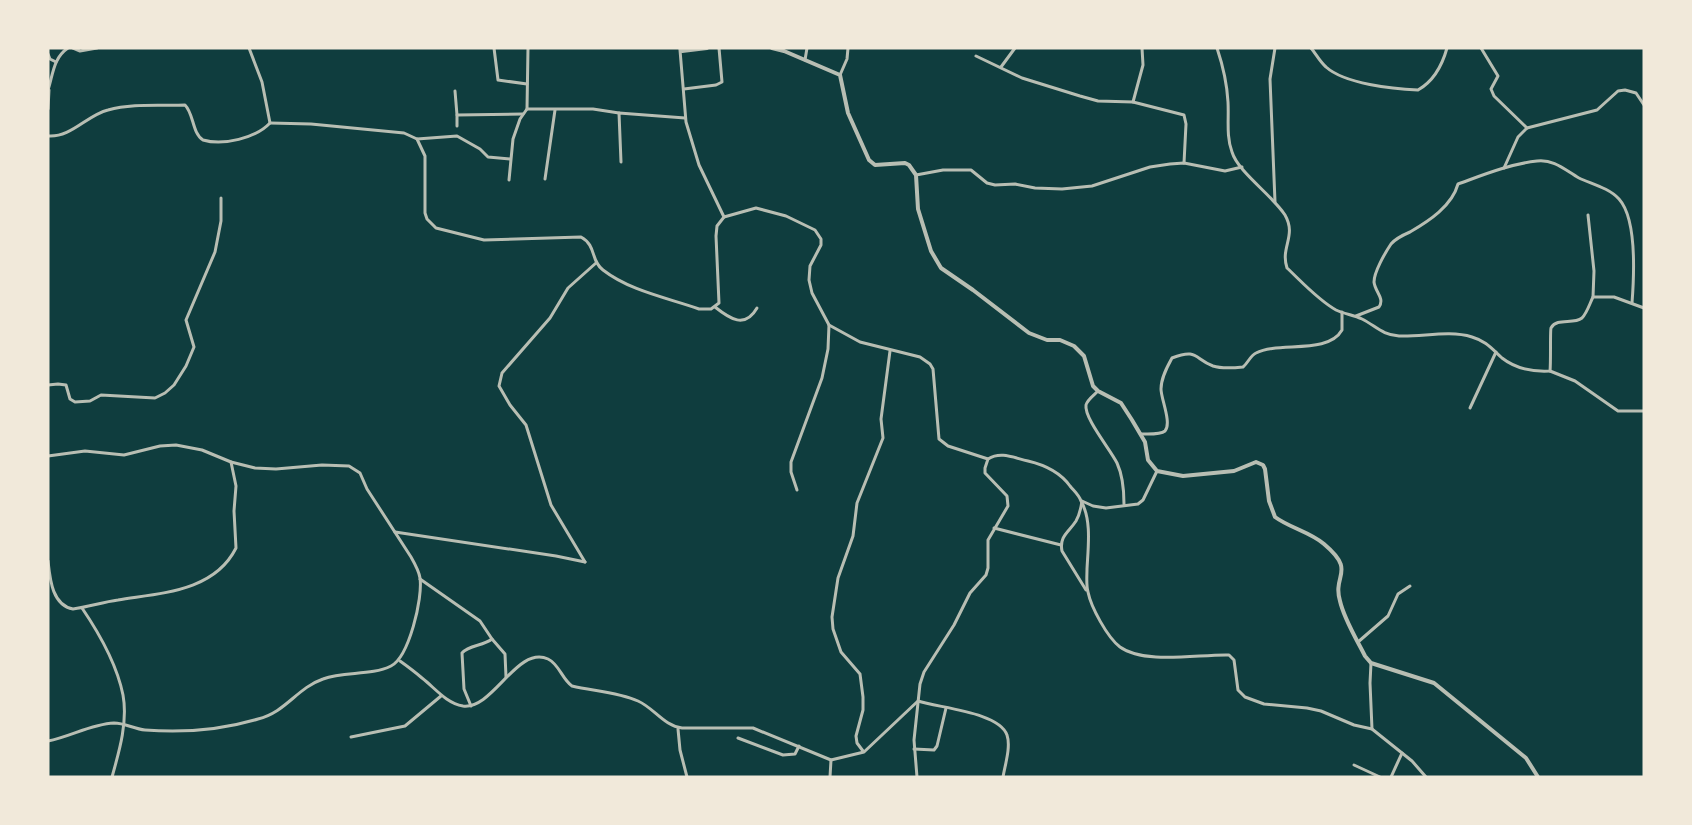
<svg xmlns="http://www.w3.org/2000/svg" width="1692" height="825" font-family="'Open Sans',sans-serif">
<rect width="100%" height="100%" fill="#0f3d3e"/>
<g fill="none" stroke-linecap="round" stroke-linejoin="round">
<g stroke="#b8beb3" stroke-width="3">
<path d="M73,48l7,3 17,-3"/>
<path d="M494,48l4,32 29,4"/>
<path d="M1217,48c6,18 10,35 11,54 1,17 -2,34 4,50 6,20 40,43 53,63 12,21 -5,32 2,53 15,14 31,32 49,42 8,4 18,5 26,9 14,7 20,16 37,17 24,1 50,-6 73,1 14,4 20,12 30,21 14,11 30,14 48,13 1,-9 0,-40 1,-43 6,-11 22,-3 31,-10 5,-5 8,-15 11,-21h21l30,11"/>
<path d="M1275,48l-5,31 5,123"/>
<path d="M1311,48c5,6 9,14 15,19 19,17 67,22 92,23 16,-9 24,-24 29,-42"/>
<path d="M1481,48l17,28 -7,13 3,7 33,32"/>
<path d="M48,54l2,5 6,3"/>
<path d="M976,56l46,22 58,18 18,5 35,1 51,13 2,9 -2,39"/>
<path d="M805,60l2,-12"/>
<path d="M1001,67l14,-19"/>
<path d="M840,75l7,-16 1,-11"/>
<path d="M684,89l32,-4 6,-3 -3,-34"/>
<path d="M48,90c5,-15 5,-32 20,-42"/>
<path d="M455,91l2,24"/>
<path d="M1133,102l10,-37 -1,-17"/>
<path d="M48,109l1,-19"/>
<path d="M527,109h66l26,4"/>
<path d="M270,123l41,1 93,9 13,6 40,-3 23,13 8,8 22,2"/>
<path d="M457,126v-11l66,-1"/>
<path d="M48,136c23,2 39,-21 60,-26 24,-7 52,-4 77,-5 9,9 7,28 18,35 20,6 53,-2 67,-17l-8,-41 -13,-34"/>
<path d="M417,139l8,17v57l2,6 9,9 48,12 97,-3c16,9 9,23 22,33 27,21 65,28 96,39h12l8,-6 -3,-67 1,-10 7,-9 -25,-52 -13,-43 -6,-72"/>
<path d="M621,162l-2,-49 66,5"/>
<path d="M1504,168l14,-31 9,-9 70,-18 21,-19 7,-1 11,3 8,12"/>
<path d="M916,175l27,-5h28l16,13 8,2 20,-1 20,4 27,1 30,-3 58,-19 20,-3 14,-1 41,8 17,-4"/>
<path d="M545,179l10,-69"/>
<path d="M509,180l4,-41 7,-20 7,-10 1,-61"/>
<path d="M1588,215l6,56 -1,26"/>
<path d="M724,217l32,-9 30,8 29,14 6,9v6l-11,21 -1,14 3,13 17,32 31,17 60,15 10,7 3,5 6,70 9,7 40,13 -3,9v5l22,23 1,10 -20,34v28l-2,7 -16,18 -16,32 -30,47 -4,12 -6,56 3,37"/>
<path d="M715,307c15,12 30,22 42,1"/>
<path d="M1356,316l23,-9c6,-9 -4,-15 -5,-25 0,-10 11,-29 17,-38 5,-6 12,-9 19,-12 19,-11 42,-26 48,-48 25,-9 52,-20 79,-23 17,-2 28,9 42,17 13,6 30,10 40,21 18,20 15,78 13,104"/>
<path d="M1550,371l25,10 43,30h26"/>
<path d="M48,385l10,-1 8,1 4,14 5,3 15,-1 11,-6 54,3 10,-5 9,-8 12,-19 8,-19 -8,-27 29,-68 6,-31v-23"/>
<path d="M1098,391c-4,4 -11,9 -12,14 -2,13 24,44 31,58 6,13 7,27 7,41"/>
<path d="M1470,408l26,-56"/>
<path d="M1141,434c7,0 19,1 24,-3 7,-8 -4,-32 -4,-42 0,-11 6,-22 11,-31 26,-10 22,1 41,8 9,3 20,2 30,1 5,-4 7,-11 13,-14 22,-12 72,2 86,-23v-18"/>
<path d="M48,456l37,-5 39,4 36,-9 16,-1 26,5 29,12 24,6 21,1 46,-4 27,1 11,7 7,16 44,68c4,7 8,14 9,21 3,20 -11,79 -29,88 -20,10 -47,5 -68,13 -26,9 -37,33 -65,40 -37,11 -75,14 -113,11 -11,-1 -20,-7 -31,-7 -23,1 -44,14 -66,18"/>
<path d="M988,459c13,-8 26,-1 40,2 17,4 32,11 42,25 4,5 9,9 11,15 11,19 7,47 6,68 0,7 -1,16 1,23 3,15 19,45 32,55 25,18 79,7 109,8l5,5 4,30 7,7 19,7 43,4 14,3 33,14 18,4 40,32 14,16"/>
<path d="M797,490l-6,-18v-10l31,-84 6,-29 1,-24"/>
<path d="M994,528l67,17"/>
<path d="M395,532l161,24 29,6"/>
<path d="M48,561c2,18 4,44 25,48 15,-2 30,-7 45,-9 42,-7 96,-8 118,-52l-2,-37 2,-25 -5,-24"/>
<path d="M585,562l-34,-57 -25,-80 -16,-20 -11,-19 3,-13 48,-55 18,-30 28,-25"/>
<path d="M420,579l60,42 12,18c-9,7 -23,6 -30,14l2,36 7,17"/>
<path d="M1086,590l-24,-39c-3,-15 7,-19 14,-30 4,-7 5,-13 6,-20l11,5 13,2 32,-4 5,-4 14,-29"/>
<path d="M82,608c17,25 35,57 41,87 5,27 -4,57 -11,82"/>
<path d="M492,639l13,15 1,23"/>
<path d="M1358,642l30,-26 10,-22 12,-8"/>
<path d="M400,661c7,5 15,11 22,17 13,10 24,25 41,28 30,4 54,-61 85,-47 11,5 14,20 24,27 21,5 46,6 66,15 16,7 26,25 44,27h71l78,32 33,-8 54,-51c21,7 81,11 89,34 4,12 -2,30 -4,42"/>
<path d="M1371,663l-1,20 2,46"/>
<path d="M678,729l2,21 7,27"/>
<path d="M351,737l54,-11 36,-30"/>
<path d="M738,738l45,17 12,-1 4,-8"/>
<path d="M914,749l20,1 3,-4 9,-38"/>
<path d="M863,751l-6,-8 -1,-7 7,-26v-13l-3,-23 -19,-22 -8,-23 -1,-12 6,-39 15,-42 4,-33 26,-65 -2,-19 9,-68"/>
<path d="M1354,765l26,12"/>
<path d="M830,777l1,-17"/>
<path d="M1391,777l11,-24"/>
</g>
<g stroke="#b8beb3" stroke-width="4">
<path d="M680,48l2,3 25,-3"/>
<path d="M772,48l12,3 56,24 8,38 21,47 6,5 30,-2 4,2 7,10 2,34 13,42 10,17 32,22 56,43 18,7h13l14,6 10,10 9,30 5,5 23,12 11,17 13,22 3,18 9,11 26,5 51,-5 22,-9 7,3 2,4 4,32 6,16c15,11 35,15 49,27 33,28 8,30 16,57 4,18 17,39 25,55l6,7 63,20 92,75 12,19"/>
</g>
</g>
<rect width="1692" height="825" fill="none" stroke="#f1e9da" stroke-width="99"/>
</svg>
